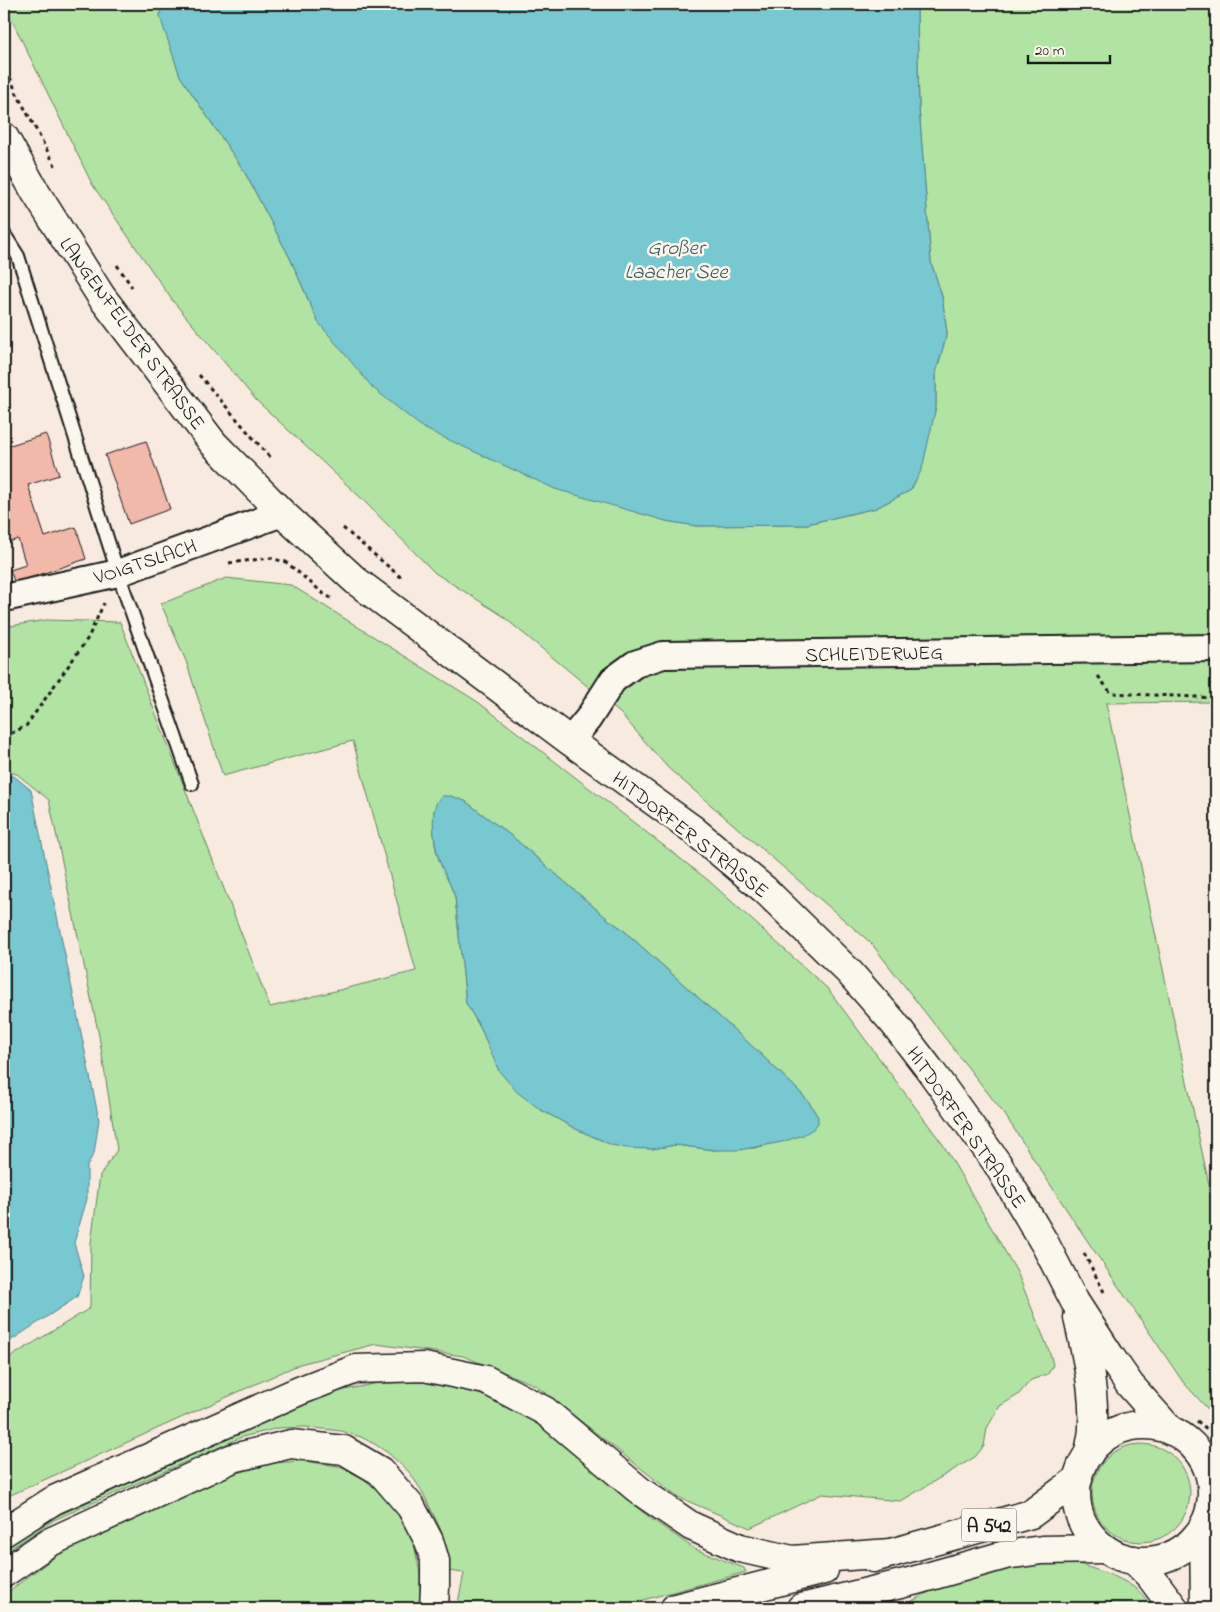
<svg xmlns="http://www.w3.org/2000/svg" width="1220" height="1612" font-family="'Indie Flower',sans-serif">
<rect width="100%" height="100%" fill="#f9eadf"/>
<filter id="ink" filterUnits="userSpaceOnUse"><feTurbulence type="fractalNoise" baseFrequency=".02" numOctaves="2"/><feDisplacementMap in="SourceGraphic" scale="10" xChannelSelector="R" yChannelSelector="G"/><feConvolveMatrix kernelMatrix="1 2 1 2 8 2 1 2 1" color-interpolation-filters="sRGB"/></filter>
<g filter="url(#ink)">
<g fill="#b1e3a3" stroke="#668060" fill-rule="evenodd">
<path d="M4,4h157v13l19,59 64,95 46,87 28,64 348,199 30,5 107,-1 73,-17 35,-18 25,-83v-34l11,-40 -5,-37 -11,-34 -12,-154 -2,-96 1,-8h298v698l-110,1 110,514v201l-33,-36 -109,-161 -69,-106 -134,-172 -203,-175 -47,-54 -121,-100 -65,-41 -76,-77 -103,-96 -84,-100 -80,-116z"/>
<path d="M226,578l65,7 187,117 230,178 120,109 116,157 73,126 33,81 3,12 -5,9 -17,6 -13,15 -18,11 -13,22 -3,18 -9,11 -74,44 -79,-7 -72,34 -74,-32 -141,-111 -72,-29 -87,-12 -76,20 -296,134v-137l86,-53 1,-65 9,-68 17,-25 -18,-114 -50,-236 -32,-26 -13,-3v-144l42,-7 74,2 150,385 146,-36 -63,-230 -130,35 -37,-115 -25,-57zM465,801l49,37 95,82 12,8 131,118 44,42 12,13 10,16 -15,18 -48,13 -41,2 -38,-5 -24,4 -40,-4 -36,-16 -35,-19 -42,-39 -18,-42 -15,-26 -11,-106c-5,-15 -13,-27 -17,-40 -5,-15 -4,-31 -4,-47z"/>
<path d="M433,1382l38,9 43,17 43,30 62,55 34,27 42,29 49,19 2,4 -132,36h-157l7,-35 -16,-2 -4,-31 -4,-12 -18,-37 -13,-19 -21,-19 -12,-8 -15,-8 -20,-6 -36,-4 -26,1 -37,9 -188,83 -50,33v-7l35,-22 265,-120 31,-12 43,-9z"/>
<circle cx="1141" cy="1493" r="49"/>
<path d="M303,1461l35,5 25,12 31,27 18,30 8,38v35h-416v-13l53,-40 177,-81 39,-11z"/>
<path d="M1079,1564c28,10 58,16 73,44h-246l2,-5 34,-18 82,-20z"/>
</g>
<g fill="#78c8d1" stroke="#538389">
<path d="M161,4h757l-1,8 2,96 12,154 11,34 5,37 -11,40v34l-14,62 -11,21 -35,18 -73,17 -107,1 -30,-5 -111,-32 -132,-61 -50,-40 -55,-66 -28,-64 -46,-87 -64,-95 -20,-59z"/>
<path d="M4,776h10l17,14 68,330 -5,33 -7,13v33l-13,44 10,33 -7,21 -73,48z"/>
<path d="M442,796h9l14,5 49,37 95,82 12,8 131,118 44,42 12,13 10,16v6l-5,6 -10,6 -21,7 -42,8h-26l-38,-5 -24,4 -25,-1 -15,-3 -36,-16 -35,-19 -24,-18 -18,-21 -18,-42 -15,-26 -11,-106c-5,-15 -14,-28 -17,-41 -4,-15 -10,-50 4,-60z"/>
</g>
<g fill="#f2b8aa" stroke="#1c1c1c">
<path d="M46,434l13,41 -31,10 17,52 31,-10 10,32 -71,24 -5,-13 16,-5 -8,-26 -14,5v-29l6,-2 -6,-19v-47z"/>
<path d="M146,441l24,68 -41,15 -24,-69z"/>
</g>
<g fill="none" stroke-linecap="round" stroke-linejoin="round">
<defs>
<path id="lane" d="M4,234l14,22 100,317 74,211"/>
<g id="street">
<path d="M4,598l114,-25 164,-60"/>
<path d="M570,741l18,-22 25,-39 22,-16 28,-9 553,-7"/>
</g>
<g id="secondary">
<path d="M4,137l32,56 65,103 112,147 69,70 74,68 214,160 121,87 74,62 84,82 44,50 37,48 67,93 48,81 30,58 35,54 20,29 41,46"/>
<path d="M1078,1318c8,36 17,72 15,109 0,9 -3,18 -4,27"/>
<circle cx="1144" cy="1493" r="68"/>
<path d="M1204,1526l1,82"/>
<path d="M1134,1560l16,16 24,32"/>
</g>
<g id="highway">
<path d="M4,1532l50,-32 245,-109 57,-22 68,-2 62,13 59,31 95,80 51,35 49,22 52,12 99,-7"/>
<path d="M873,1558l158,-44 47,-35"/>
<path d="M4,1573l44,-30 185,-85 58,-14 53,6 36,21 31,36 18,34 6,20v26l-1,21"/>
<path d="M675,1608l149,-38"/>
<path d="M801,1608l112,-27 92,-26 37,-5 62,-1"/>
</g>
</defs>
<use href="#lane" stroke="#1c1c1c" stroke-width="16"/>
<use href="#street" stroke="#1c1c1c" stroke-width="30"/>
<use href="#secondary" stroke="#1c1c1c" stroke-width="31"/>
<use href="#highway" stroke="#1c1c1c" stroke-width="31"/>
<g stroke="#1c1c1c" stroke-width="3" stroke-dasharray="4 4" stroke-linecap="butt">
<path d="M4,62l12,30 41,77"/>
<path d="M117,265l15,22"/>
<path d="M199,375l73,85"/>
<path d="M343,528l60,51"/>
<path d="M229,563l41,-5 16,4 38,32 7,4"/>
<path d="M1098,676l13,17 105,5"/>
<path d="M4,737l22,-11 62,-88 16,-35"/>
<path d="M1084,1253l20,39"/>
<path d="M1197,1421l15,12 4,6"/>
</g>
<use href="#lane" stroke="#fbf7ec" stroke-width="12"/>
<use href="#street" stroke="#fbf7ec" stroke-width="26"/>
<use href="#secondary" stroke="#fbf7ec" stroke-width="28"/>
<use href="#highway" stroke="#fbf7ec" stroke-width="28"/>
</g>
</g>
<g text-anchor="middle" stroke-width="5" stroke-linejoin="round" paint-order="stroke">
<rect fill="#fbf7ec" stroke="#5f5e5a" stroke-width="1" x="961.5" y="1508.5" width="55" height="33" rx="4"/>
<g font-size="19" font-weight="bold" fill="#1c1c1c">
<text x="989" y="1532">A 542</text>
</g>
<g font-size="20" fill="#1c1c1c" stroke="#fbf7ec">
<text transform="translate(133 333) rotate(54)" y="7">LANGENFELDER STRASSE</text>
<text transform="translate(145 561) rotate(-18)" y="7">VOIGTSLACH</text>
<text transform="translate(874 653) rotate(-1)" y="7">SCHLEIDERWEG</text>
<text transform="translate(691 834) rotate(38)" y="7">HITDORFER STRASSE</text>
<text transform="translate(967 1127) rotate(55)" y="7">HITDORFER STRASSE</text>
</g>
<g font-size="21" font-style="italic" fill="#3c585b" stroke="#fbf7ec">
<text x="676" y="254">Großer<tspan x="676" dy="24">Laacher See</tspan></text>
</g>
</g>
<rect width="1220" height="1612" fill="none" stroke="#fbf7ec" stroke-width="20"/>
<rect x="10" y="10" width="1200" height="1592" fill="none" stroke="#1c1c1c" stroke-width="2" filter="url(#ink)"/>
<path d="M1028 55v8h82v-8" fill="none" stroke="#1c1c1c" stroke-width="2.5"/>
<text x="1035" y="55" font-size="15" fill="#1c1c1c" stroke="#fbf7ec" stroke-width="4" paint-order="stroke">20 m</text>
</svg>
